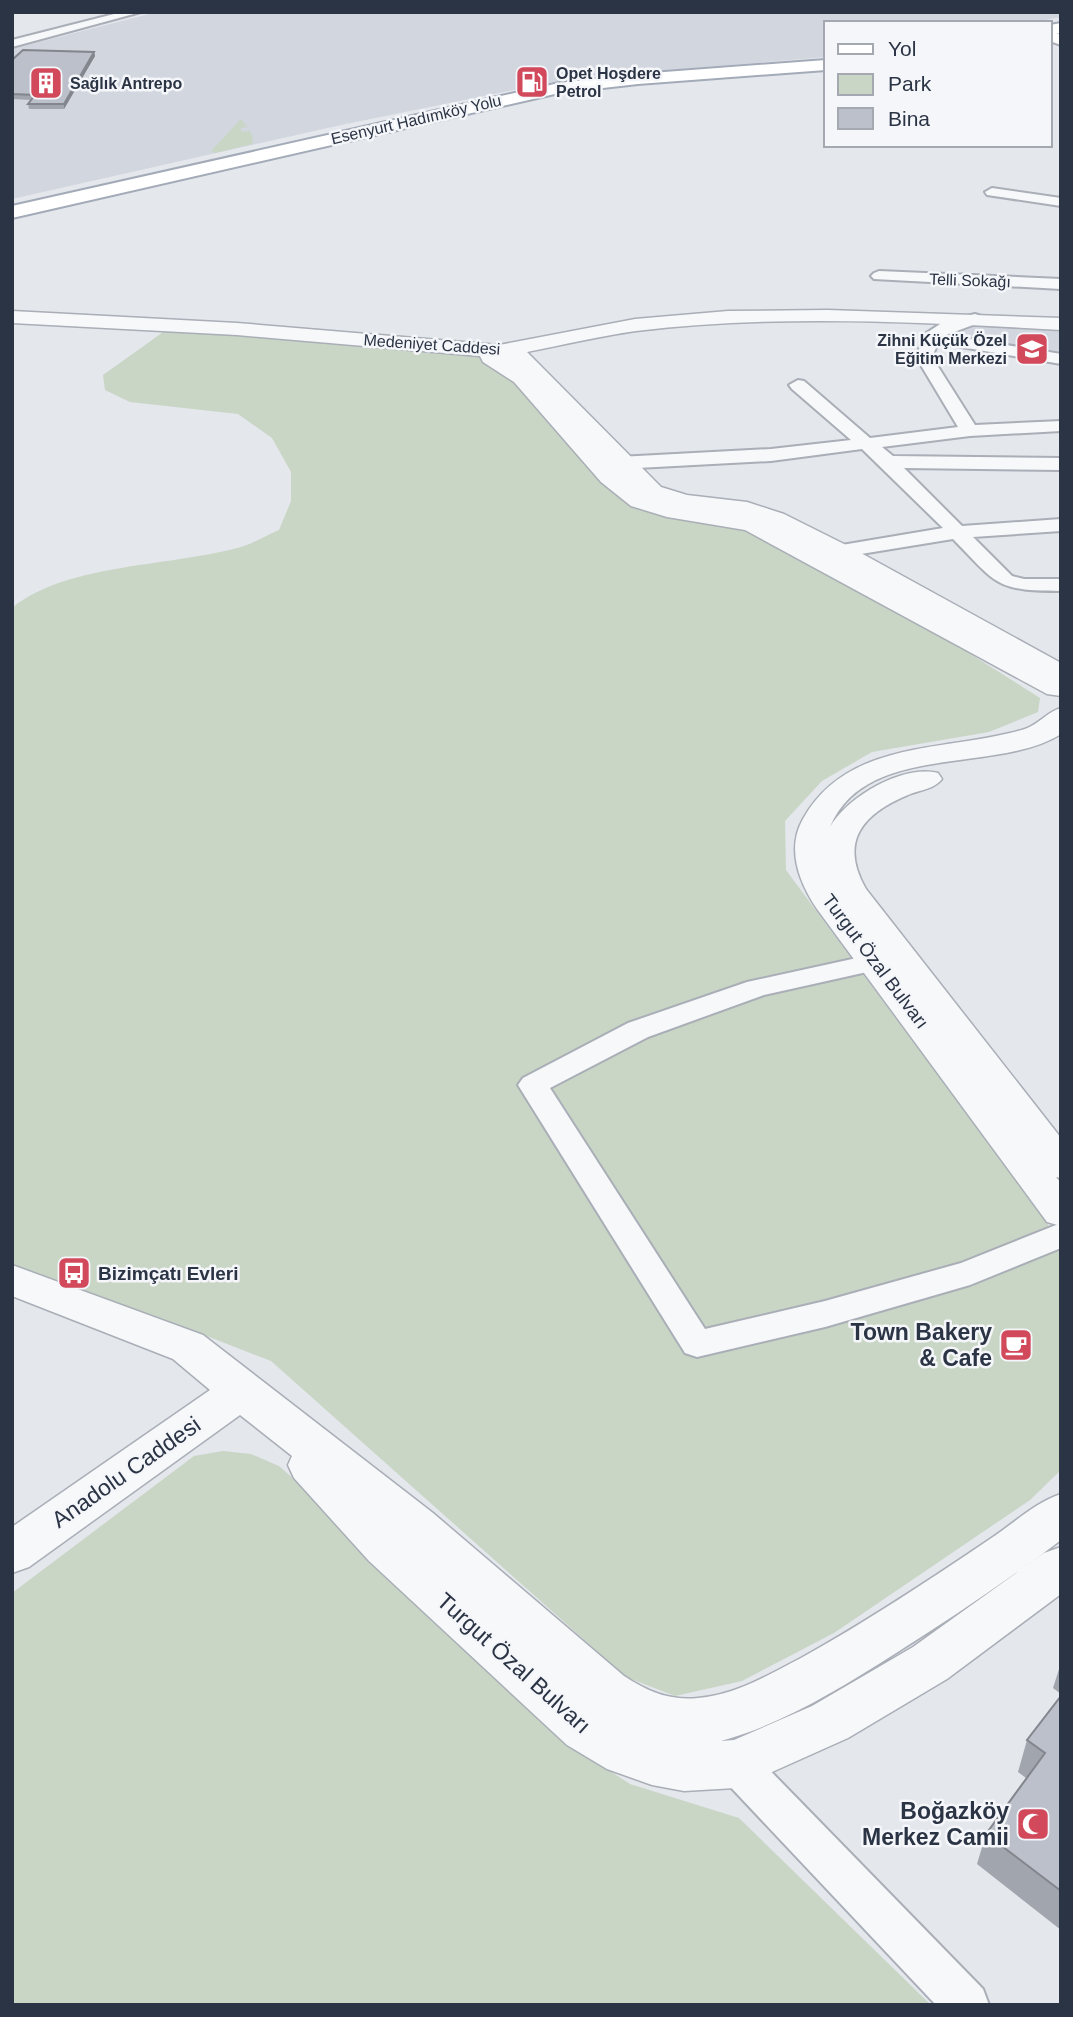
<svg xmlns="http://www.w3.org/2000/svg" width="1073" height="2017" font-family="Helvetica,sans-serif">
<rect width="100%" height="100%" fill="#e4e7ec"/>
<g fill="#d2d6de">
<path d="M157,12h904v5l-32,6h-203v34l-253,21 -232,47 -329,74v-150z"/>
<path d="M979,323l82,6v30l-117,-20 2,-5 9,-4z"/>
</g>
<g fill="#c9d6c5">
<path d="M241,119l6,8 -7,1 2,4 8,-1 3,7 -1,6 -37,9 -4,-2z"/>
<path d="M173,325l276,23 41,10 109,106 216,92 225,142 -2,14 -49,20 -117,20 -50,29 -37,40 1,49 275,372v228l-31,30 -196,133 -92,48 -67,15 -49,-19 -355,-316 -113,-44 -146,-50v-659c56,-46 163,-41 232,-62 12,-4 23,-11 35,-16l12,-29v-29l-19,-34 -34,-24 -108,-12 -25,-12 -2,-15z"/>
<path d="M223,1451l28,3 28,12 61,54 228,224 62,40 109,34 192,187h-919v-412l182,-137z"/>
</g>
<g fill="none" stroke-linecap="round" stroke-linejoin="round">
<defs>
<g id="minor">
<path d="M122,12h19l-129,35v-7z"/>
<path d="M992,188l69,10v8l-74,-11 -2,-3z"/>
<path d="M879,271l182,8v10l-187,-10 -3,-3 3,-3z"/>
<path d="M975,314l6,2 2,3 -2,3 -35,13 115,19v10l-123,-21 -6,14 43,68 86,-4v10l-91,5 -88,11 11,9 168,2v12l-157,-2 58,58 99,-7v12l-88,6 39,39 12,3h37v12c-66,0 -64,-7 -108,-52l-135,22 -7,-2 -3,-4 3,-4 7,-2 125,-21 -81,-79 -91,12 -171,9 -9,-6 9,-6 171,-9 80,-9 -59,-51 -3,-4 9,-5 6,1 66,57 88,-11 -42,-70 9,-23 18,-12z"/>
<path d="M875,954l10,2 4,6 -4,6 -121,27 -116,42 -98,51 155,241 120,-28 136,-38 100,-40v25l-91,37 -145,42 -128,30 -12,-4 -167,-268 5,-7 105,-55 119,-41z"/>
<path d="M736,1745l14,5 233,239 6,16h-53l-214,-227 -6,-14 6,-14z"/>
</g>
<g id="tertiary">
<path d="M828,310l233,8v12c-140,-8 -285,-16 -425,1 -36,5 -73,14 -109,21l134,135 26,8 60,7 37,12 66,33 211,116v33l-14,-2 -302,-164 -78,-13 -36,-11 -30,-24 -87,-100 -31,-20 -3,-6 -243,-21 -225,-12v-12l225,12 262,22 136,-26 93,-8z"/>
<path d="M1061,708v26c-65,41 -195,7 -231,93 17,-30 73,-63 108,-54l4,6c-7,10 -23,11 -34,16 -46,19 -69,47 -42,94l195,249v40l-5,-1 5,6v43l-14,-4 -230,-313c-18,-27 -31,-60 -14,-90 45,-81 146,-67 222,-90 14,-5 22,-17 36,-21z"/>
<path d="M12,1265l191,70 230,178 191,163c23,15 45,25 74,22 38,-3 70,-23 103,-40 65,-36 127,-77 189,-119 23,-15 44,-36 71,-45v46c-54,41 -111,79 -168,115 -54,34 -110,69 -172,86l13,-1 78,-34 101,-59 131,-94 17,-6v47l-114,85 -99,59 -112,50 -52,3 -32,-6 -45,-16 -40,-24 -198,-184 -75,-83 -6,-13 4,-9 -52,-41 -211,152 -17,6v-46l198,-137 -37,-31 -161,-63z"/>
</g>
<path id="secondary" d="M1050,31l11,4v10l-11,-4z"/>
<g id="primary">
<path d="M1061,23v10l-11,2v-10z"/>
<path d="M826,60v10l-188,14 -79,9 -547,125v-12l547,-123 79,-9z"/>
</g>
</defs>
<use href="#minor" stroke="#a9aeb7" stroke-width="4"/>
<use href="#tertiary" stroke="#a9aeb7" stroke-width="3"/>
<use href="#secondary" stroke="#a9aeb7" stroke-width="4"/>
<use href="#primary" stroke="#a3abb8" stroke-width="4"/>
<use href="#minor" fill="#f7f8fa" fill-rule="evenodd"/>
<use href="#tertiary" fill="#f7f8fa" fill-rule="evenodd"/>
<use href="#secondary" fill="#fff" fill-rule="evenodd"/>
<use href="#primary" fill="#fff" fill-rule="evenodd"/>
</g>
<g fill="#a1a5ae">
<path d="M94,52l1,4 -31,53h-35l-1,-5 3,-4 -19,-1v-39z"/>
<path d="M1061,1663v31l-8,-6z"/>
<path d="M1061,1696v234l-84,-66 9,-30 40,-56 -8,-6 9,-32z"/>
</g>
<path fill="#83868d" d="M94,52l1,4 -31,53v-5z"/>
<g fill="#bbc0ca" stroke="#83868d" stroke-width="2">
<path d="M23,50l71,2 -30,52h-36l7,-9 -23,-1v-34z"/>
<path d="M1061,1696v195l-75,-57 59,-81 -18,-13z"/>
</g>
<defs>
<symbol id="fuel-square" viewBox="-11 -11 22 22"><rect x="-9" y="-9" width="18" height="18" rx="4" fill="#d1495b" stroke="#f4f6f9"/><path d="M-5.5-6h7V0h2V4h1.3V-2.5L3-4.5l.8-.8L6-3V5H2.5V1h-1V6h-7ZM-4.2-4.7v3.2H.2V-4.7Z" fill="#fff"/></symbol>
<symbol id="building-square" viewBox="-11 -11 22 22"><rect x="-9" y="-9" width="18" height="18" rx="4" fill="#d1495b" stroke="#f4f6f9"/><path d="M-4-6H4V6H1V3H-1V6H-4ZM-2.5-4.3h1.7v1.8h-1.7ZM.8-4.3h1.7v1.8H.8ZM-2.5-1h1.7V.8h-1.7ZM.8-1h1.7V.8H.8Z" fill="#fff"/></symbol>
<symbol id="school-square" viewBox="-11 -11 22 22"><rect x="-9" y="-9" width="18" height="18" rx="4" fill="#d1495b" stroke="#f4f6f9"/><path d="M0-5L7-2L0 1L-7-2ZM-4 1L0 2.5L4 1V4Q0 6-4 4Z" fill="#fff"/></symbol>
<symbol id="bus-square" viewBox="-11 -11 22 22"><rect x="-9" y="-9" width="18" height="18" rx="4" fill="#d1495b" stroke="#f4f6f9"/><path d="M-5-6H5V4H4V6H2V4H-2V6H-4V4H-5ZM-3.5-4V0h7V-4ZM-3.5 1.2v1.5H-2V1.2ZM2 1.2v1.5H3.5V1.2Z" fill="#fff"/></symbol>
<symbol id="cafe-square" viewBox="-11 -11 22 22"><rect x="-9" y="-9" width="18" height="18" rx="4" fill="#d1495b" stroke="#f4f6f9"/><path d="M-5.5-4.5H6V0H3Q3 3.5 0 3.5H-2.5Q-5.5 3.5-5.5 0ZM3-3.2v2h1.7v-2ZM-6 4.5H4V6H-6Z" fill="#fff"/></symbol>
<symbol id="mosque-square" viewBox="-11 -11 22 22"><rect x="-9" y="-9" width="18" height="18" rx="4" fill="#d1495b" stroke="#f4f6f9"/><path d="M3.5-4.9A6 6 0 1 0 3.5 4.9A5 5 0 1 1 3.5-4.9Z" fill="#fff"/></symbol>
</defs>
<g fill-rule="evenodd">
<use href="#fuel-square" x="513" y="63" width="38" height="38"/>
<use href="#building-square" x="27" y="64" width="38" height="38"/>
<use href="#school-square" x="1013" y="330" width="38" height="38"/>
<use href="#bus-square" x="55" y="1254" width="38" height="38"/>
<use href="#cafe-square" x="997" y="1326" width="38" height="38"/>
<use href="#mosque-square" x="1014" y="1805" width="38" height="38"/>
</g>
<g text-anchor="middle" stroke-width="5" stroke-linejoin="round" paint-order="stroke">
<g font-size="16" font-weight="bold" fill="#2b3445" stroke="#f4f6f9" text-anchor="start">
<text x="556" y="79">Opet Hoşdere<tspan x="556" dy="18">Petrol</tspan></text>
<text x="70" y="89">Sağlık Antrepo</text>
<text x="1007" y="346" text-anchor="end">Zihni Küçük Özel<tspan x="1007" dy="18">Eğitim Merkezi</tspan></text>
</g>
<g font-size="16" fill="#2b3445" stroke="#f4f6f9">
<text transform="translate(416 119) rotate(-13)" y="6">Esenyurt Hadımköy Yolu</text>
<text transform="translate(970 280) rotate(2)" y="6">Telli Sokağı</text>
<text transform="translate(432 344) rotate(4)" y="6">Medeniyet Caddesi</text>
</g>
<g font-size="19" fill="#2b3445" stroke="#f4f6f9">
<text transform="translate(876 961) rotate(53)" y="7">Turgut Özal Bulvarı</text>
</g>
<g font-size="19" font-weight="bold" fill="#2b3445" stroke="#f4f6f9" text-anchor="start">
<text x="98" y="1280">Bizimçatı Evleri</text>
</g>
<g font-size="23" font-weight="bold" fill="#2b3445" stroke="#f4f6f9" text-anchor="end">
<text x="992" y="1340">Town Bakery<tspan x="992" dy="26">&amp; Cafe</tspan></text>
<text x="1009" y="1819">Boğazköy<tspan x="1009" dy="26">Merkez Camii</tspan></text>
</g>
<g font-size="23" fill="#2b3445" stroke="#f4f6f9">
<text transform="translate(126 1472) rotate(-35)" y="8">Anadolu Caddesi</text>
<text transform="translate(514 1663) rotate(42)" y="8">Turgut Özal Bulvarı</text>
</g>
</g>
<rect width="1073" height="2017" fill="none" stroke="#2b3445" stroke-width="28"/>
<rect x="824" y="21" width="228" height="126" fill="#f4f6f9" stroke="#a4a8b1" stroke-width="2"/>
<rect x="838" y="44" width="35" height="10" fill="#ffffff" stroke="#a4a8b1" stroke-width="2"/>
<text x="888" y="56" font-size="21" fill="#2b3445">Yol</text>
<rect x="838" y="74" width="35" height="21" fill="#c9d6c5" stroke="#a4a8b1" stroke-width="2"/>
<text x="888" y="91" font-size="21" fill="#2b3445">Park</text>
<rect x="838" y="108" width="35" height="21" fill="#bbc0ca" stroke="#a4a8b1" stroke-width="2"/>
<text x="888" y="126" font-size="21" fill="#2b3445">Bina</text>
</svg>
